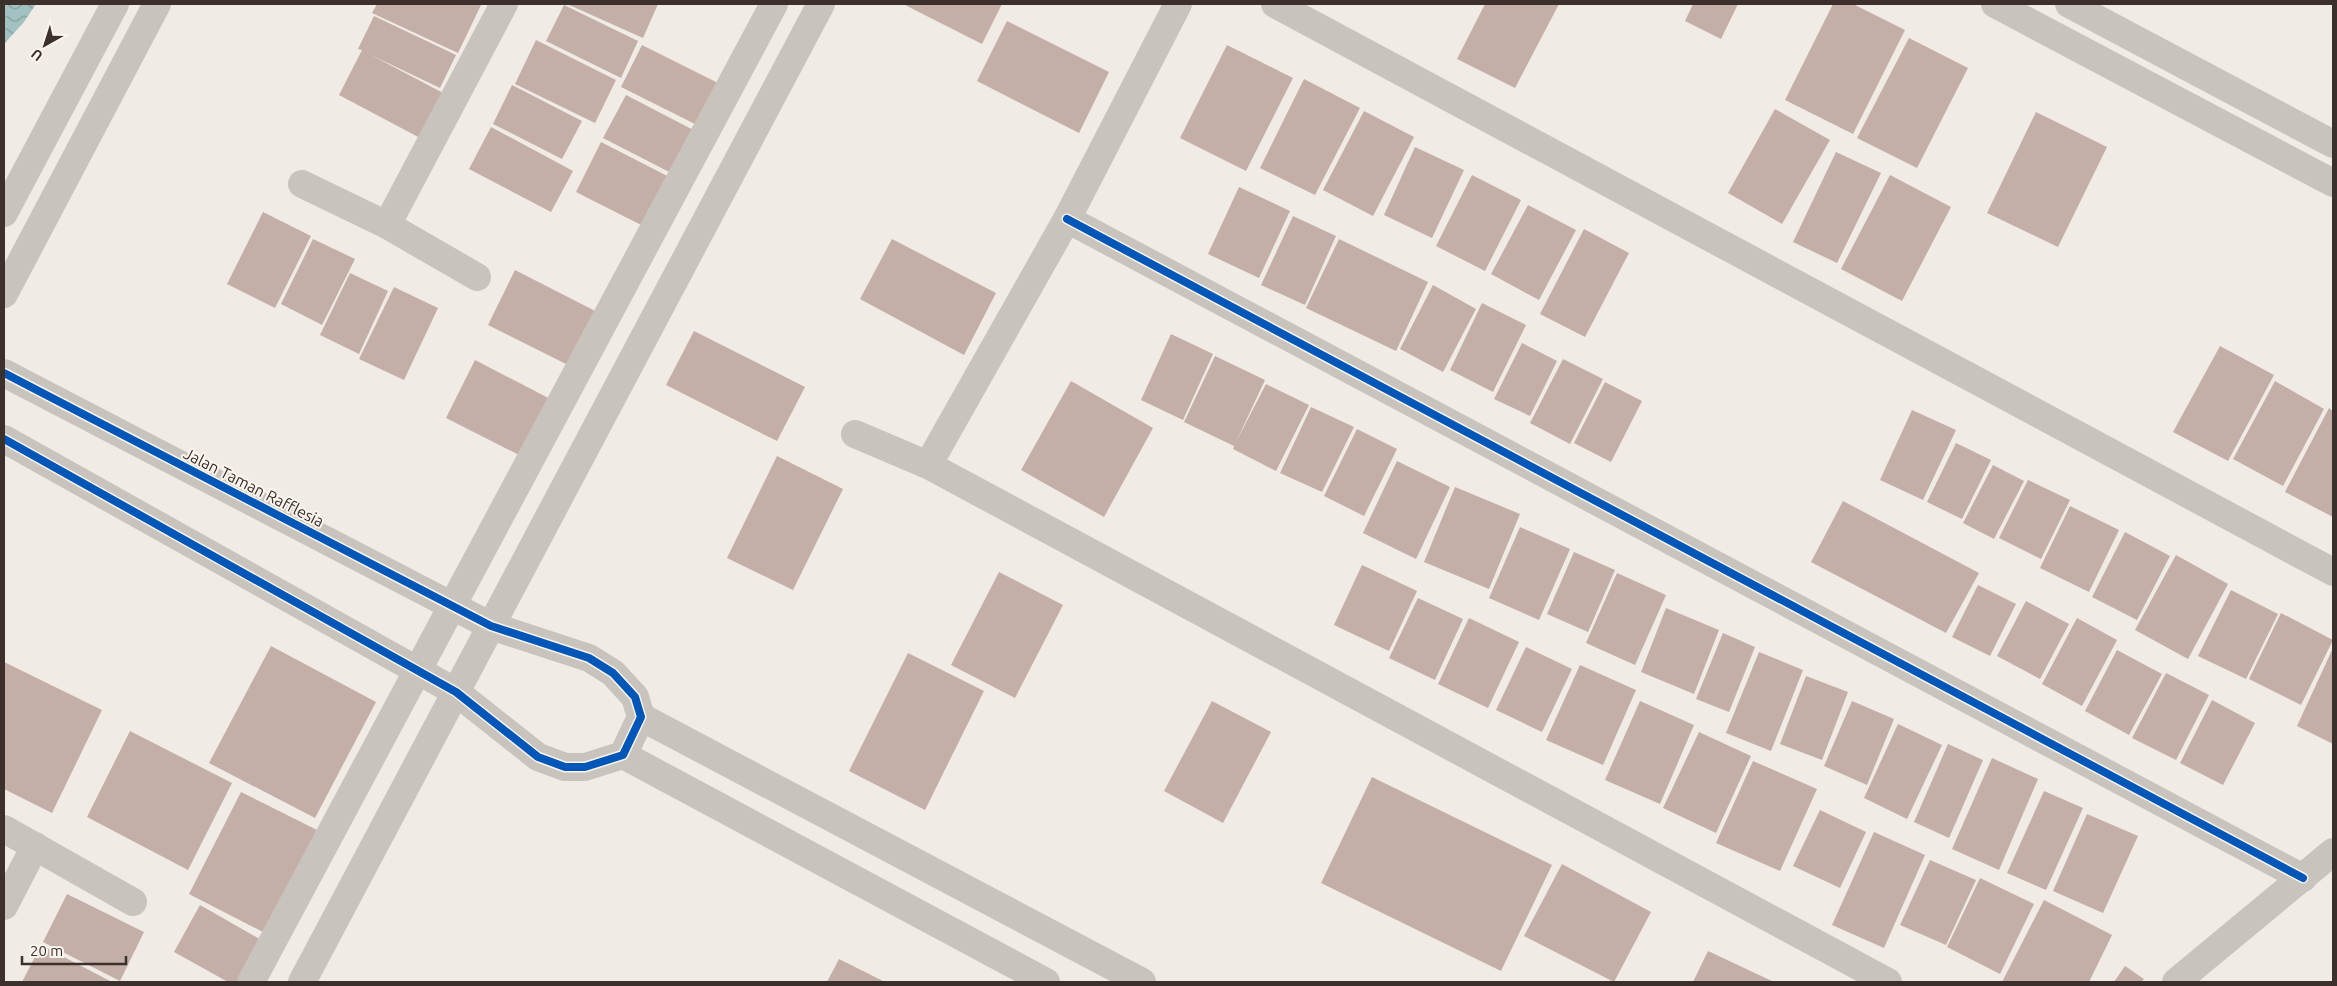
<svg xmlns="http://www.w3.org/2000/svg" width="2337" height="986" font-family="Ubuntu,sans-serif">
<defs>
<pattern id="water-waves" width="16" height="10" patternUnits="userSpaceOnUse" patternTransform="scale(1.25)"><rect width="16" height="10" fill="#a1c2c1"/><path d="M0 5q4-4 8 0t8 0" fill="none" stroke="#849e9d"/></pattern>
</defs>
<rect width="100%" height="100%" fill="#f0ebe5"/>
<path fill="url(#water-waves)" d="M4,4h32l-12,18 -20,22z"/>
<g fill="#c3afa7">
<path d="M377,4h101l3,1 -23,48 -86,-40z"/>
<path d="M567,4h91l-15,34z"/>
<path d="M903,4h99l-20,40z"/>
<path d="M1485,4h74l-44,84 -58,-29z"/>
<path d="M1693,4h45l-17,35 -36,-18z"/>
<path d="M1833,4h20l52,26 -52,104 -68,-34z"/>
<path d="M564,5l74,36 -17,37 -75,-37z"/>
<path d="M374,16l82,39 -16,33 -69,-33 74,39 -23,45 -83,-44 23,-45 -4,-1z"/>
<path d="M1007,21l102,51 -30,61 -102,-52z"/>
<path d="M1909,38l59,30 -51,100 -60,-30z"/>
<path d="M536,40l80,40 -21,43 -80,-39z"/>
<path d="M642,45l84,42 -21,42 -84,-42z"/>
<path d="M1227,45l66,33 -47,93 -66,-33z"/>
<path d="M1304,79l56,29 -45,87 -55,-27z"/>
<path d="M512,85l70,36 -20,38 -69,-35z"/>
<path d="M626,95l77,40 -22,43 -78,-40z"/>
<path d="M1775,109l55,31 -48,84 -54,-31z"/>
<path d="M1364,111l50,26 -41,79 -50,-26z"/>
<path d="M2036,112l71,35 -49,100 -71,-34z"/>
<path d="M491,127l82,44 -22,41 -82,-43z"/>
<path d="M601,142l76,39 -26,49 -75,-38z"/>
<path d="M1415,147l49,23 -32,68 -48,-23z"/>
<path d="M1836,152l45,21 -44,90 -44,-21z"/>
<path d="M1472,175l49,25 -36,71 -49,-25z"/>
<path d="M1890,175l61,32 -49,94 -61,-32z"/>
<path d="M1239,187l51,24 -31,67 -51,-24z"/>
<path d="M1528,205l48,25 -37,70 -48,-26z"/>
<path d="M263,212l48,24 -36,72 -48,-24z"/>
<path d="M1293,216l43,20 -31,69 -44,-20z"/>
<path d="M1584,229l45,24 -44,84 -45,-23z"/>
<path d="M313,239l42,20 -33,66 -41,-21z"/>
<path d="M892,239l104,54 -32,62 -104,-56z"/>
<path d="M1339,239l89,43 -32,69 -90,-43z"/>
<path d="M515,270l90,46 -27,54 -90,-45z"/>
<path d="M350,273l38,18 -29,63 -39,-19z"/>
<path d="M1433,285l43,24 -33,63 -43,-23z"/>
<path d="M394,287l44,21 -34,72 -45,-21z"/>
<path d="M1482,303l44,22 -33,67 -43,-22z"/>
<path d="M694,331l111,56 -28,54 -111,-56z"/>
<path d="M1171,334l42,20 -30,66 -42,-20z"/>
<path d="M1522,343l35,18 -27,55 -36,-17z"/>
<path d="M2220,346l54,29 -46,86 -55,-29z"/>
<path d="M1215,356l50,24 -29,62 30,-58 43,21 -33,66 -43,-22 1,-3 -50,-24z"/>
<path d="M1563,359l40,20 -33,65 -40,-21z"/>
<path d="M475,360l83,43 -29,57 -83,-42z"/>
<path d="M1071,381l82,47 -49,89 -83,-47z"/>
<path d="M2275,381l49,28 -41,77 -50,-27z"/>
<path d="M1605,382l37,19 -31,61 -37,-19z"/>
<path d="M1311,407l43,20 -32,65 -42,-19z"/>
<path d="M2329,408l4,3v106l-48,-25z"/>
<path d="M1912,410l44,20 -33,70 -43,-20z"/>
<path d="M1357,429l40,20 -33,67 -40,-20z"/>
<path d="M1956,443l35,17 -29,59 -35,-17z"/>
<path d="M777,456l66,33 -50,101 -66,-32z"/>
<path d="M1397,461l53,26 -34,72 -53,-26z"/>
<path d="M1993,465l31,16 -30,58 -31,-16z"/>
<path d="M2028,480l42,20 -29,59 -42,-21z"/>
<path d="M1455,487l65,27 -31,75 -65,-27z"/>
<path d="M1843,501l136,72 -33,60 -135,-71z"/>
<path d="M2070,506l49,24 -30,62 -49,-24z"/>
<path d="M1520,527l50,22 -31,71 -50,-22z"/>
<path d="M2125,532l45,24 -33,64 -45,-23z"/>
<path d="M1574,552l41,18 -27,62 -41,-18z"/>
<path d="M2176,555l52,29 -40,75 -53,-29z"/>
<path d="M1362,565l55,26 -28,60 -55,-26z"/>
<path d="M999,572l64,33 -48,93 -64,-33z"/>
<path d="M1617,573l49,22 -31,70 -49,-22z"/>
<path d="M1978,585l38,19 -26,52 -38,-19z"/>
<path d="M2231,590l47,24 -32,65 -48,-23z"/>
<path d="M1418,598l45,21 -28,61 -46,-22z"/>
<path d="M2026,601l43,23 -29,55 -43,-23z"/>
<path d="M1666,608l53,22 -25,64 -53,-22z"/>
<path d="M2281,613l52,27 -32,65 -52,-26z"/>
<path d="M1469,618l50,24 -31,66 -50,-24z"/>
<path d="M2077,618l40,22 -35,66 -40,-22z"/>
<path d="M1723,633l32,14 -26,65 -33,-13z"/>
<path d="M271,646l105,56 -61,116 -106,-55z"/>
<path d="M1526,647l46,22 -30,63 -46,-22z"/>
<path d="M2333,648v96l-36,-18z"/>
<path d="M2117,650l45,24 -33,61 -44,-24z"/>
<path d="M1759,652l44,18 -32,81 -45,-18z"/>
<path d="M908,653l76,38 -59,119 -76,-39z"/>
<path d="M4,662l98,48 -50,103 -48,-24z"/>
<path d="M1580,665l56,25 -33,75 -57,-25z"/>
<path d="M2166,673l43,22 -33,65 -44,-22z"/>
<path d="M1806,676l42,16 -26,68 -42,-16z"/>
<path d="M2212,700l43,23 -32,62 -43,-22z"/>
<path d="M1212,701l59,31 -48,91 -59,-32z"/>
<path d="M1640,701l54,24 -34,79 -55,-24z"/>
<path d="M1852,701l42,18 -27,66 -43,-19z"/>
<path d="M1898,724l44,21 -35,74 -43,-21z"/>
<path d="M130,731l102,52 -44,87 -101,-53z"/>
<path d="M1699,732l52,24 -35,77 -53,-25z"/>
<path d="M1948,744l35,16 -34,78 -35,-16z"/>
<path d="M1992,758l46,21 -39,91 -47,-21z"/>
<path d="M1753,761l64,28 -37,82 -64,-28z"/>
<path d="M1372,777l180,88 -51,106 -180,-88z"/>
<path d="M2044,791l39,17 -37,82 -39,-17z"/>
<path d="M241,792l76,38 -52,103 -76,-39z"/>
<path d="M1820,810l46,22 -26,56 -47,-22z"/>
<path d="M2087,814l51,22 -35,77 -50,-22z"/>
<path d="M1874,832l51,23 -41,93 -52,-23z"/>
<path d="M1930,860l46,20 -30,65 -46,-20z"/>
<path d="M1562,864l89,48 -37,70 -90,-46z"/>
<path d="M1980,878l54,26 -34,70 -53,-27z"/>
<path d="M67,894l77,38 -24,49 -77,-39z"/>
<path d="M2044,900l68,35 -23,47h-87z"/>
<path d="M200,905l63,36 -22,41h-13l-54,-30z"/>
<path d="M41,945l71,37h-90z"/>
<path d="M1708,951l66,31h-81z"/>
<path d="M839,959l46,23h-58z"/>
<path d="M2125,966l19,13 -3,3h-27z"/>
</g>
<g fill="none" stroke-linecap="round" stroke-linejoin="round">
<g stroke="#c9c3be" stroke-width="28">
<path d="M1275,4l1058,568"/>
<path d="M1995,4l338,179"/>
<path d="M2069,4l264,140"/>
<path d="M302,184l85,41 90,52"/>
<path d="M4,213l111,-209"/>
<path d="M1067,219l1236,659"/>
<path d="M387,225l117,-221"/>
<path d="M4,294l153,-290"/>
<path d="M4,373l487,253 98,32 24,15 22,24 6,20 -18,38 -38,12h-20l-27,-10 -82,-65 -452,-253"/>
<path d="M855,434l73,31 960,517"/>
<path d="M928,465l139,-246 111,-215"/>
<path d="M641,717l501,265"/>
<path d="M623,755l423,227"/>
<path d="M4,829l129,73"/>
<path d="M4,906l31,-60"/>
<path d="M251,982l523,-978"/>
<path d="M302,982l519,-978"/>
<path d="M2176,982l157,-130"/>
</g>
<defs>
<g id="cycleway">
<path d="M1067,219l1236,659"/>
<path d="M4,373l487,253 98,32 24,15 22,24 6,20 -18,38 -38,12h-20l-27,-10 -82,-65 -452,-253"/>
</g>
</defs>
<use href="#cycleway" stroke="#fbf5ee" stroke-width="11"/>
<use href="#cycleway" stroke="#0057b8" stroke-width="8"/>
</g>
<g text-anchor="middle" stroke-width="4" stroke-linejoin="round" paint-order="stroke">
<g font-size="16" fill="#3b302b" stroke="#fbf5ee">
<text transform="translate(254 487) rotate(27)" y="6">Jalan Taman Rafflesia</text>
</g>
</g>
<rect width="2337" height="986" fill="none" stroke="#3b302b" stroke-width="10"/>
<g transform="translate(45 45) rotate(219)" stroke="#fbf5ee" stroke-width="4" paint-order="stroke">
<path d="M0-4L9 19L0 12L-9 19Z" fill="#3b302b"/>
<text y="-8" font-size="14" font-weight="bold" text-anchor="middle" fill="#3b302b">U</text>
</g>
<path d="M22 956v8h104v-8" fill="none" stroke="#3b302b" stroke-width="2.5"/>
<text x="30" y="956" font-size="15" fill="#3b302b" stroke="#fbf5ee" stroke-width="4" paint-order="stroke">20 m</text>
</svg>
